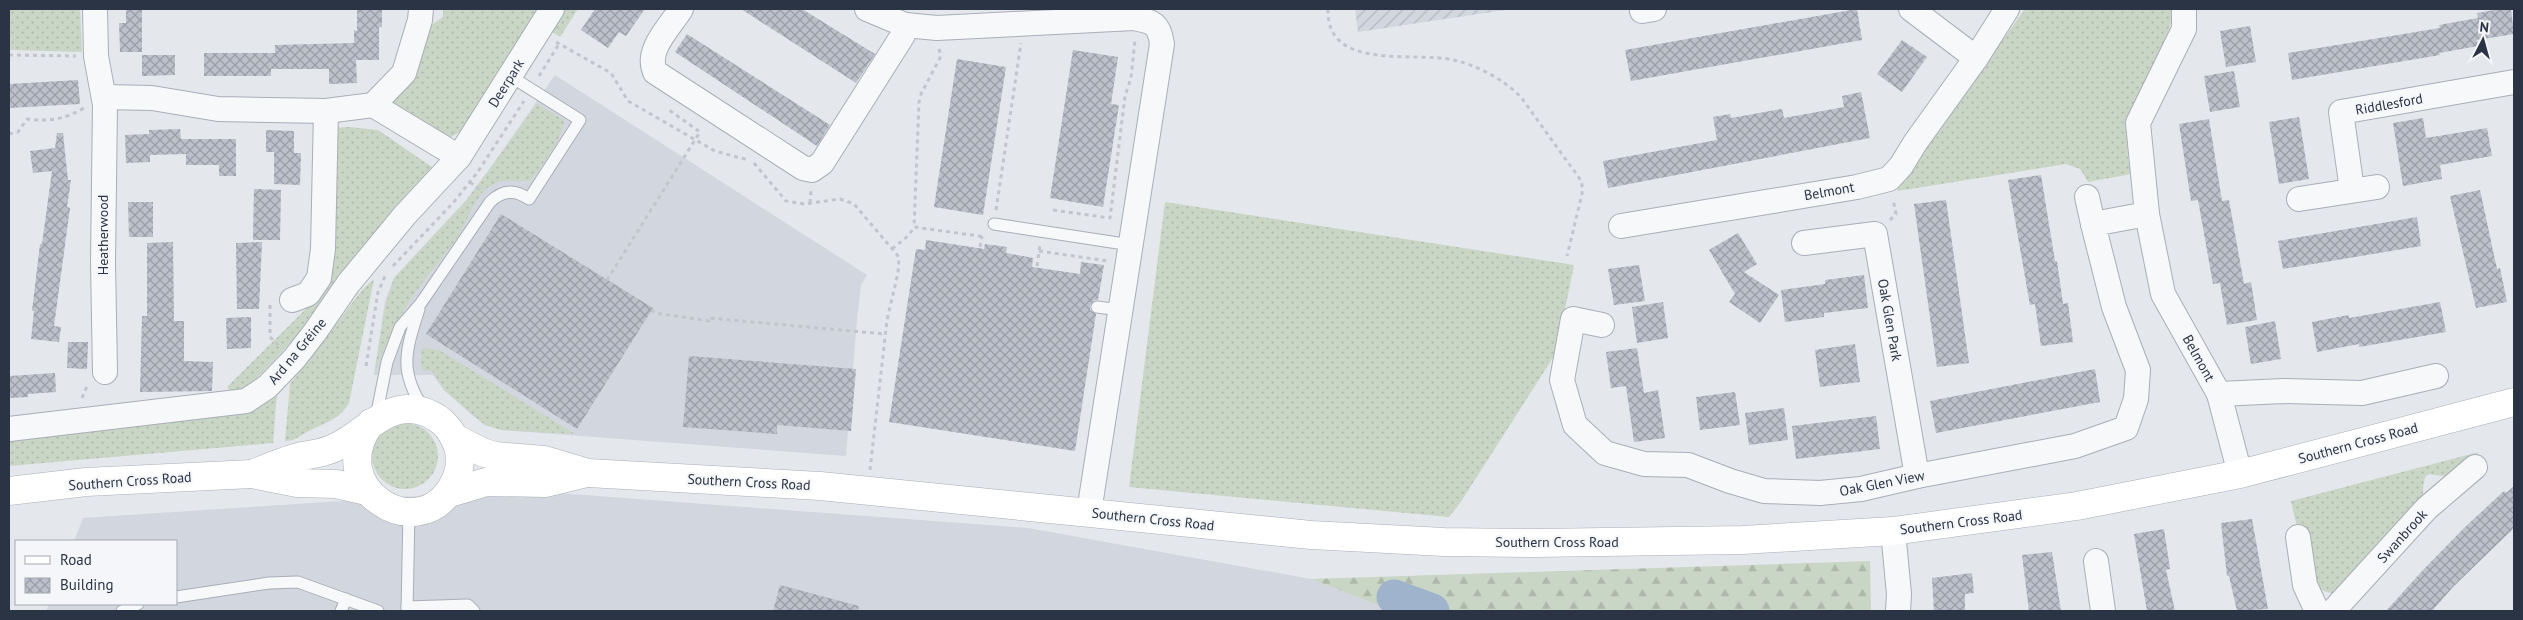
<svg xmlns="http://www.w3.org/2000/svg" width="2523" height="620" font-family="'PT Sans',sans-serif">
<defs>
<pattern id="industrial-furrows" width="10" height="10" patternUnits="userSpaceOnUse" patternTransform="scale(1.25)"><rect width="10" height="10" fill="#d2d6de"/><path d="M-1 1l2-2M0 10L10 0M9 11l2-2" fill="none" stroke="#b4b8c0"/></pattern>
<pattern id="grass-dots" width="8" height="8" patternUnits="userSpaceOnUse" patternTransform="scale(1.25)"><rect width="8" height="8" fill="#c9d6c5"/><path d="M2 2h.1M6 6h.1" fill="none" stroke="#adb8ab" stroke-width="1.8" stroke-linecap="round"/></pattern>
<pattern id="forest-firs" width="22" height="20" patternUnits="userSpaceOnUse" patternTransform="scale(1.25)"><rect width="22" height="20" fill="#c9d6c5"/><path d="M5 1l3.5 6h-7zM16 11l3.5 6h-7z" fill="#adb8ab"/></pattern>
<pattern id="building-cross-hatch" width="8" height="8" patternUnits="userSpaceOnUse" patternTransform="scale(1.25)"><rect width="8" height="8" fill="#bbc0ca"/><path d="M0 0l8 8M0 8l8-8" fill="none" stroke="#989da6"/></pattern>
</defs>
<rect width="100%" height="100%" fill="#e4e7ec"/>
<g fill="#d2d6de">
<path d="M555,75l312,200 -6,10 -4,34 -11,137 -345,-26 -16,-5 -12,-9 -29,-26 -11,-15h-59l11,-74 9,-23 72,-78 25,-33z"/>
<path d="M463,486l565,42 283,51 82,32h-1347l3,-7h127v-63h-102l9,-23 335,-22z"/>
</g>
<path fill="url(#industrial-furrows)" d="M1355,9h157l-154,23z"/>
<g fill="url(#grass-dots)">
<path d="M9,9h71l2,43 -73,-2z"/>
<path d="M443,9h98l-79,122 -13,7 -35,-19 -22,-17 35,-74 16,-11z"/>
<path d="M565,9h13l-18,28 -9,-6z"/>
<path d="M2025,9h148c-1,15 -7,30 -14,44 -19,41 -40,75 -28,121l-43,8 -8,-13 -14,-5 -168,27 -2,-13 16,-13z"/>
<path d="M537,104l27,16c0,17 -23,47 -34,61 -17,1 -28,-5 -44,8 -10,8 -20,33 -27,46 -13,20 -31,38 -44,58 -18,26 -31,53 -41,82l12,-72 8,-25 72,-77z"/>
<path d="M349,127l29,3 57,39 -40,38 -92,121 -21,24 -40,41 -12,2 -2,-9 88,-87 17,-171z"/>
<path d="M1165,202l409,63 -18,88 -96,150 -11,14 -320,-30z"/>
<path d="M374,279l-25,124c-10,18 -26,20 -42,29 -9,5 -12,9 -22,9l5,-57 72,-94z"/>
<path d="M422,348l17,2 136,84 -74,-4 -16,-5 -41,-35 -12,-19h-9l-2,-8z"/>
<path d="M277,393l-4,50 -264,23v-28z"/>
<circle cx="405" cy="456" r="33"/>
<path d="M2479,452c-8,7 -18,17 -28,22 -18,8 -28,-15 -28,23l-88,96c-7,0 -12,-1 -17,-7 -11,-13 -23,-67 -27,-85z"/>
</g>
<path fill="url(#forest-firs)" d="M1870,561l1,50h-478l-82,-32z"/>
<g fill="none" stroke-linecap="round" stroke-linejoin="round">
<path stroke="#9fb4cc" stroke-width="35" d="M1394,597l38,14"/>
</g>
<g fill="url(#building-cross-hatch)">
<path d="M126,9h16v43h-22l-1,-29h7z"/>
<path d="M357,9h25v18h-3v33h-23l1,23 -28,1v-15h-58v7h-67v-23h71v-8l79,-2v-13l3,1z"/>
<path d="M595,9h50l-19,27 -7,-4 -11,16 -27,-18z"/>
<path d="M741,9h61l73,45 -19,29z"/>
<path d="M1857,9l5,31 -231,41 -6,-31z"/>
<path d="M2500,9h11l3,25 -37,6 1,6 -39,7 1,2 -148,25 -4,-27 152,-25 -1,-3 39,-7 -1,-5z"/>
<path d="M2250,26l6,36 -30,5 -6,-36z"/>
<path d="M687,34l143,91 -13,21 -142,-94z"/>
<path d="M1902,40l25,17 -25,35 -25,-18z"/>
<path d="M1073,50l45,7 -7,47 8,1 -16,102 -53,-9z"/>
<path d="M142,55h33v20l-33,1z"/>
<path d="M957,59l49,8 -23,148 -49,-8z"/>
<path d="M2234,71l6,36 -30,5 -6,-36z"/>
<path d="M78,80l2,24 -71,4v-24z"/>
<path d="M1861,92l9,46 -262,50 -5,-27 114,-21 -4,-23 17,-3 1,4 51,-9 2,9 60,-11 -2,-11z"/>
<path d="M2299,117l10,62 -30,5 -10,-62z"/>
<path d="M2423,118l3,20 61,-10 5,28 -52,9 2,14 -39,7 -10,-63z"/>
<path d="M2209,119l13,82 7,-1 15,84 7,-2 6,38 -30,5 -7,-42 -7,1 -15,-84 -7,1 -12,-77z"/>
<path d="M180,129l1,10h55v37h-17v-11h-33v-11l-36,1v7l-24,1 -1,-28 24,-1v-4z"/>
<path d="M266,130l28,1v22h7l-1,32 -26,-1v-32h-8z"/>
<path d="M57,133h6l5,47h3l-4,27 3,1 -16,118 7,1 -2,15 -28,-3 3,-28h-2l8,-67h2l10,-73 -19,2 -3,-22 25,-3z"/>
<path d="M2041,175l14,86h2l6,43 5,-1 5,39 -32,4 -6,-42 -5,1 -22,-125z"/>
<path d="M254,189l27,1 -1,50h-27z"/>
<path d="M2480,190l17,79 3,-1 7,34 -31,6 -26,-112z"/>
<path d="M1946,200l23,163 -32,4 -23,-163z"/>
<path d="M128,202h25v35h-24z"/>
<path d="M501,214l152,94 -76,121 -151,-95z"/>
<path d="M2417,217l4,29 -138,23 -5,-28z"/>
<path d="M1738,233l19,31 -13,8 35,23 -19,28 -31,-21 6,-8 -26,-44z"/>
<path d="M926,240l58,9 1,-5 22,3 -1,6 27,5 -1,9 48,7 1,-12 23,3 -6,35h-4l-4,6v4l6,4 -21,137 -186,-29 27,-173 9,1z"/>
<path d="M173,242l1,79h10v40l29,1 -1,29 -72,1 2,-76h5v-73z"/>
<path d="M262,242l-3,67h-22l-1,-66z"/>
<path d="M1639,265l6,36 -31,4 -6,-36z"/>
<path d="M1864,275l4,33 -44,5v4l-39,5 -4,-32 44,-6v-4z"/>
<path d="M1663,302l5,36 -31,5 -5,-36z"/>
<path d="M2440,302l6,30 -87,15v-3l-42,8 -5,-30 37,-7v3z"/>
<path d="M251,317v31l-24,1 -1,-31z"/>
<path d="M2275,321l6,38 -30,5 -6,-37z"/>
<path d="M68,342h20l-1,27 -20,-1z"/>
<path d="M1855,344l5,38 -40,5 -5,-37z"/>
<path d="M1637,348l7,45 14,-3 7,48 -31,4 -8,-56 -15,2 -5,-36z"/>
<path d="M689,356l167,13 -5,62 -74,-6v9l-94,-7z"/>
<path d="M2095,369l5,33 -164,31 -6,-32z"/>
<path d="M55,373l1,19 -28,2v3l-19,1v-22z"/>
<path d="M1735,392l5,33 -40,5 -4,-33z"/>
<path d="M1784,408l4,32 -39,5 -4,-32z"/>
<path d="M1876,416l4,33 -84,10 -4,-33z"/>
<path d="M2514,486v42l-61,59 -21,24h-46l37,-41 41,-42 40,-37 2,2z"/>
<path d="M2252,519l16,90 -31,2 -8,-35h-2l-6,-53z"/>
<path d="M2164,529l6,40 -4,1 9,41h-28l-13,-77z"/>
<path d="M2052,552l9,59h-32l-7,-56z"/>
<path d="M1972,573l2,20 -9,1v17h-31l-2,-33z"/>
<path d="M780,585l79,21 -1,5h-85z"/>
</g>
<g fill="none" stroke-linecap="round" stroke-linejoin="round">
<defs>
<g id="service">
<path d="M994,224l137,21"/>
<path d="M1097,307l24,3"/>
<path d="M419,309c-13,41 -21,62 5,100"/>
<path d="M376,417l11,-55 13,-35 21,-24 69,-101c12,-12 25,-13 39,-3l51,-79 -70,-44"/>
<path d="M176,597l93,-14 29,-1 80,29"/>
<path d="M407,607l61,-2 6,6"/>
<path d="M122,611l16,-7"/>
<path d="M341,611l5,-12"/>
<path d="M407,611l2,-99"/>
</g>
<g id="minor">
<path d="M95,9l1,47 9,49 -2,157 2,110"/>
<path d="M681,9c-11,18 -36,41 -26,63l148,96 9,2 10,-7 81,-128 2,-10"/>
<path d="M867,9l38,16 32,3 197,-10c19,4 25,5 28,26l-73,468"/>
<path d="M1911,9l65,49"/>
<path d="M2184,9v20l-46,94 9,91 16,80 56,100"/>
<path d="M1642,11l12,-2"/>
<path d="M104,97l48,1 66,11 108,2 47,-6 31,-32 16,-53 1,-11"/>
<path d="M373,105l86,52"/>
<path d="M2352,190l-11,-78 173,-30"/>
<path d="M2087,197l6,27"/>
<path d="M2299,199l78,-12"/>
<path d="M1621,226l236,-39 32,-8 12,-13 14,-23 61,-85 31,-49"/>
<path d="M1804,243l71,-9 42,242"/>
<path d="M292,300l16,-6 11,-16 4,-29 3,-138"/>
<path d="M1602,325l-29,-6 -11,61 13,45 30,28 39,11 44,1 42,16 34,10 56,2 41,-4 56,-13 158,-30 51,-18 10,-29 2,-29 -24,-63 -21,-83 54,-10"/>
<path d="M9,429l237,-28 21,-14 27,-28 21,-27 33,-48 57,-69 54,-58 93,-148"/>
<path d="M2240,474l-21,-80 64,-3 79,2 74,-17"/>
<path d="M1893,531l6,63 -1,17"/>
<path d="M2298,537l7,48 12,26"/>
<path d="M2096,561l7,50"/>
<path d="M2333,611l94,-103 48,-41"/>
</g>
<g id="secondary">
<path d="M455,438l27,14 13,4 49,4 44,13 232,13 491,49 133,7 91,1 208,-3 150,-9 184,-25 163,-32 274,-72"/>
<path d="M252,474c15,-6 31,-13 46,-17 14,-3 28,-4 40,-11 27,-13 48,-43 80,-36 21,5 33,17 40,37 4,13 1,28 -6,40 -36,61 -130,-1 -81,-64"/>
<path d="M9,491l77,-9 166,-8 45,9 39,1 31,7"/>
<path d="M449,493l37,-11 60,1 41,-10"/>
</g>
</defs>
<use href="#service" stroke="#a9aeb7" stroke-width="13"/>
<use href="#minor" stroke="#a9aeb7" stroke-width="26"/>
<use href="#secondary" stroke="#a9aeb7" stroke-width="29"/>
<g stroke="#c2c5cb" stroke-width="3" stroke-dasharray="4 4" stroke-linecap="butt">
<path d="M1328,9c-2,63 86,42 126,51 24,6 49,19 67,37l61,85v12l-15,62"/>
<path d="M556,42l55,31 17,28 87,50 33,9"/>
<path d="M939,49l2,7 -20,38 -2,8 -5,125 72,10"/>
<path d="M9,55l67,1"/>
<path d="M539,76l20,-32"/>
<path d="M9,134l9,-2 9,-13c23,3 38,0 57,-11"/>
<path d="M754,163l32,38 18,3 36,-5 14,5 45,53 -1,16 -11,47 -17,150"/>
<path d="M470,182l9,7 -2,4"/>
<path d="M810,203l1,-13"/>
<path d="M996,210l25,-167"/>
<path d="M1053,210l57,8 15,-122 6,-18 4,-38"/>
<path d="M1890,220l6,-6 -3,-15"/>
<path d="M980,247l2,-11"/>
<path d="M892,249l17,-14 5,-8"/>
<path d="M1039,251l69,10"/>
<path d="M393,266l60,-63 24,-30 47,-72"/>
<path d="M1037,266l3,-21"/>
<path d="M607,280l93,-148 -31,-22 2,-2"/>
<path d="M270,305v32l8,8"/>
<path d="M651,310l5,3 53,8v-3l176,16"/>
<path d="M366,366l12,-74 8,-18"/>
<path d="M82,398l6,-14"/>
</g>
<use href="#service" stroke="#f7f8fa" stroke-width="11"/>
<use href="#minor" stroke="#f7f8fa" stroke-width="24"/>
<use href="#secondary" stroke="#fff" stroke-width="28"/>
</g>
<g text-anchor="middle" stroke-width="4" stroke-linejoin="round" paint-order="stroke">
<g font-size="14" fill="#2b3445" stroke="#f4f6f9">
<text transform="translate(506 83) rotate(-58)" y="5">Deerpark</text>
<text transform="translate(2389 104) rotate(-10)" y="5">Riddlesford</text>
<text transform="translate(1829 191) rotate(-10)" y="5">Belmont</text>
<text transform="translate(103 235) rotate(-90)" y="5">Heatherwood</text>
<text transform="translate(1890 320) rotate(80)" y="5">Oak Glen Park</text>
<text transform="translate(297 351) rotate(-50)" y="5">Ard na Gréine</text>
<text transform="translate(2199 358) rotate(61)" y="5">Belmont</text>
<text transform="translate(2358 443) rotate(-15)" y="5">Southern Cross Road</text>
<text transform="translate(130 481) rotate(-4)" y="5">Southern Cross Road</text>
<text transform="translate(749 482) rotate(3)" y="5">Southern Cross Road</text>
<text transform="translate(1882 483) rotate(-11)" y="5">Oak Glen View</text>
<text transform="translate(1153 519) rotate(6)" y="5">Southern Cross Road</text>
<text transform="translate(1961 522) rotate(-7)" y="5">Southern Cross Road</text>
<text transform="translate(2402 536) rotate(-48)" y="5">Swanbrook</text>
<text x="1557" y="547">Southern Cross Road</text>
</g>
</g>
<rect width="2523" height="620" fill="none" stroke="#2b3445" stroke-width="20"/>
<rect x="15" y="540" width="162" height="65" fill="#f4f6f9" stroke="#a4a8b1"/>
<rect x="25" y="556" width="25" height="8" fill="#ffffff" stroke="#a4a8b1"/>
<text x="60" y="565" font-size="15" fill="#2b3445">Road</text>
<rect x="25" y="578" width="25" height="15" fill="url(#building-cross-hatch)" stroke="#a4a8b1"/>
<text x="60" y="590" font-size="15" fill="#2b3445">Building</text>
<g transform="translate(2483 40) rotate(6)" stroke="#f4f6f9" stroke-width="4" paint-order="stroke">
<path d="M0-4L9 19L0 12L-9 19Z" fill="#2b3445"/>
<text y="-8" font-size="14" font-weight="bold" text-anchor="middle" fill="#2b3445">N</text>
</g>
</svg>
